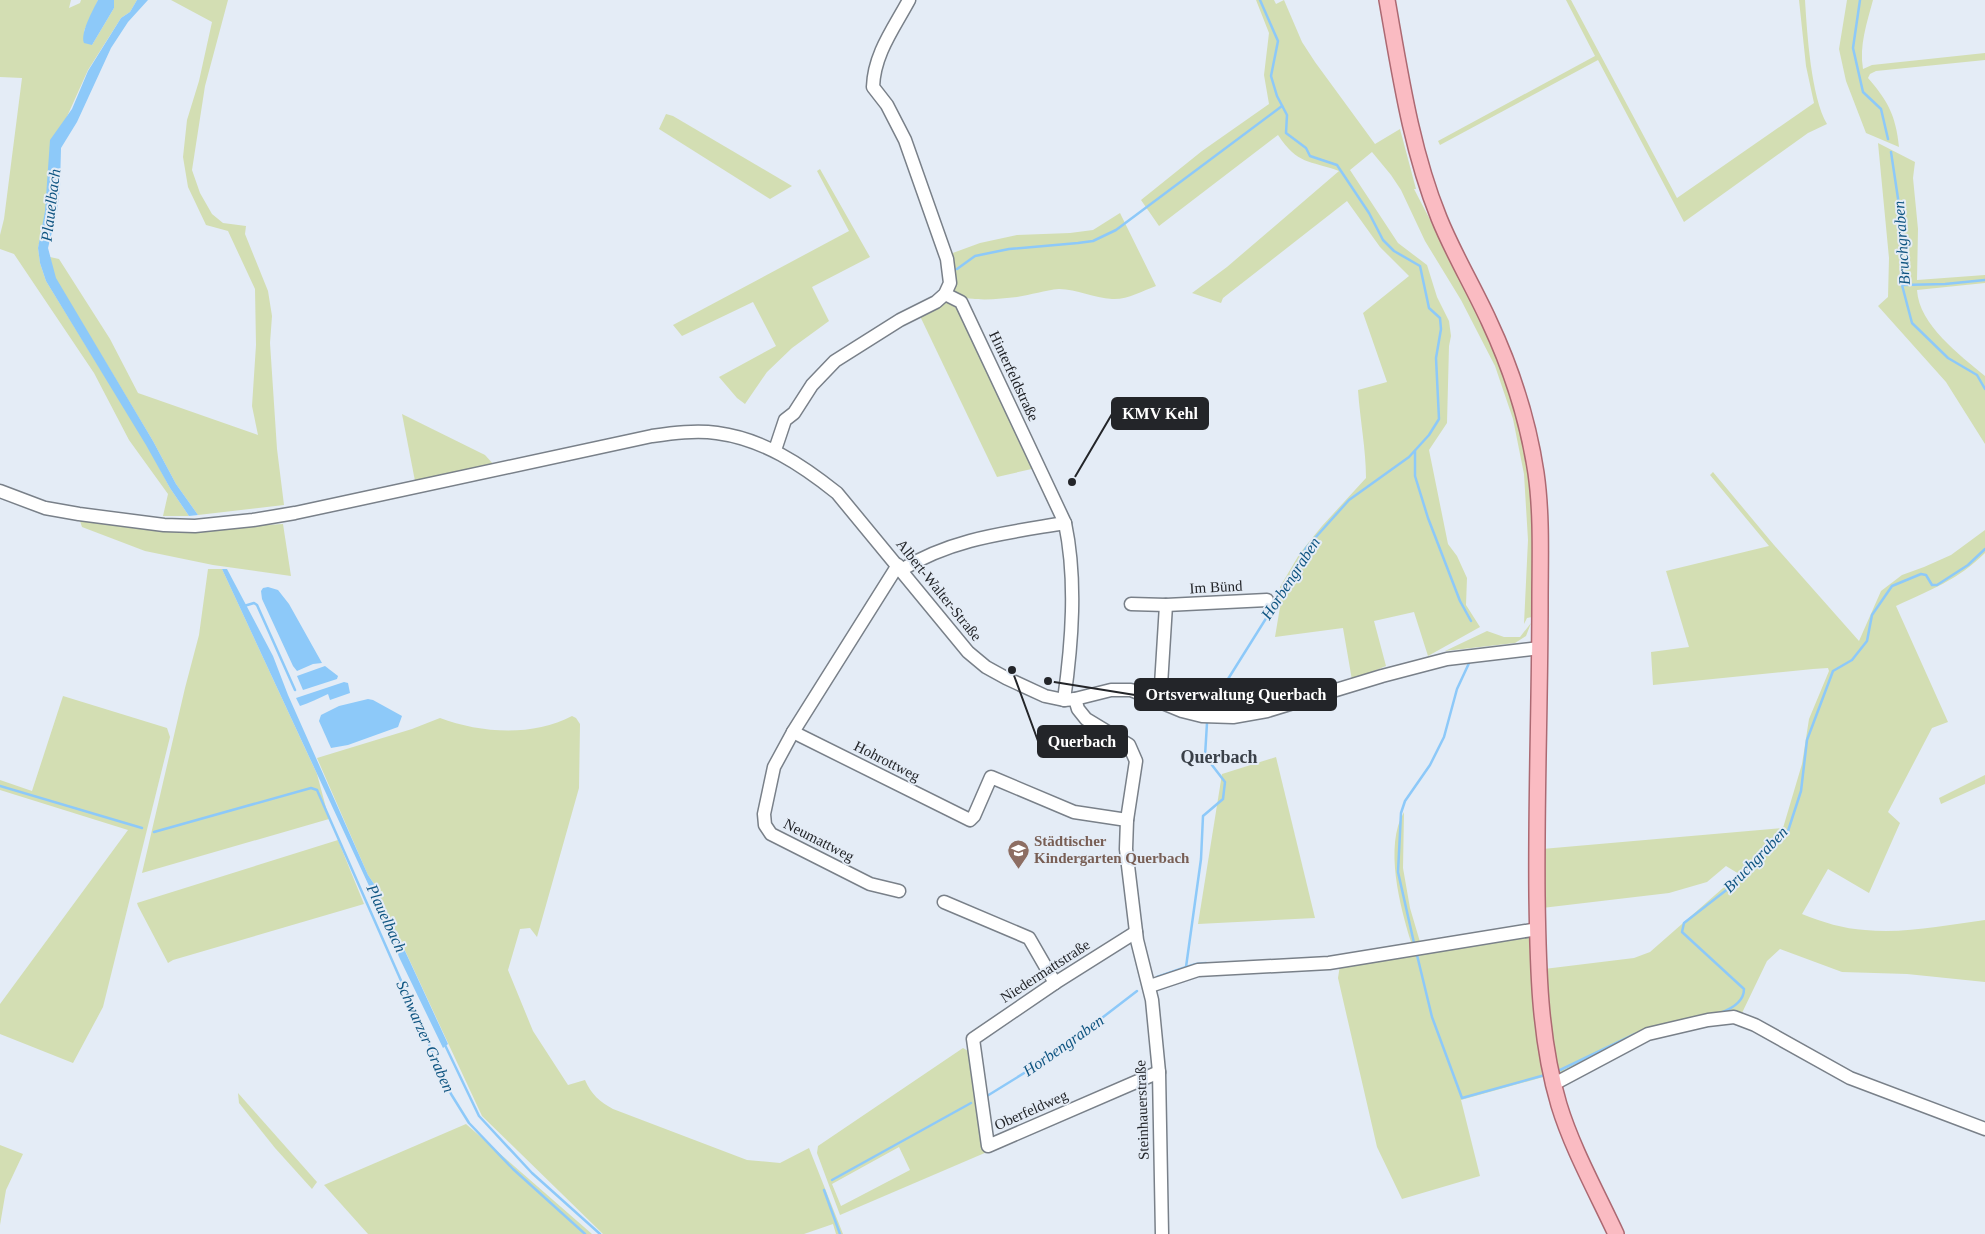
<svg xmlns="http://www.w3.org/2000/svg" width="1985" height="1234" font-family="'Times New Roman',serif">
<rect width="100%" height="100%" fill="#e4ecf6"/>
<g fill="#d3deb3" fill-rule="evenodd">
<path d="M0,0h71l-2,8 11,-5 1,-3h17l-14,31 8,14 22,-37v-8h23l-7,12 -9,6 -33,52 -23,51 -27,127 2,15 6,18 101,164 23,43 19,28h-26l5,-22 -39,-54 -35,-67 -80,-119 -14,-5v-14l4,-16 18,-141 -22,-1z"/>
<path d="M171,0h57l-23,86 -13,84 8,23 12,21 11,9 23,3 -1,8 23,57 4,25 -2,27 7,106 7,56 -86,10 -22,-31 -23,-43 -98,-163 -5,-21 9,2 51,80 28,54 120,42 -6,-29 4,-61 -1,-56 -27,-58 -22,-6 -18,-38 -5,-30 4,-37 12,-39 13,-59z"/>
<path d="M1256,0h18l2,4 8,-4 18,42 13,20 60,82 25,-15 16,60h-2l23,44 5,-1 39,79 36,92 15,77 2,46 -2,91 -5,1 -3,6 4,-84 -4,-66 -11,-55 -18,-53 -34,-66 -36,-59 -24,-51 -10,-15 -19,-23 -22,18 48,73 29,22 10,32 12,24 2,15 -2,10 -2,77 -18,27 19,94 9,12 10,22 -1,27 14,22 -52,29 -14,-44 -40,9 12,45 -34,14 -9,-52 -68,9 5,-30v-20l20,-34 22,-27 44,-48c0,-29 -6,-58 -8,-88l29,-8 -24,-69 46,-37 -29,-29 -33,-46 -124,97 -2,5 -29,-10 35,-26 112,-96c-30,-11 -41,-6 -61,-36l-119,91 -18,-26 61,-49 67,-47 -5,-29 5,-42z"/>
<path d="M1566,0h5l106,198 137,-95 -8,-37 -7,-66h6c2,32 6,97 22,124l-19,9 -124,89 -86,-162 -158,85 -2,-4 157,-85z"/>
<path d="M1847,0h26c-6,23 -14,45 -10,69l9,-4 113,-12v7l-109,11 -6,3 -2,4c20,23 28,38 31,69l-33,-14 -20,-52 -7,-32z"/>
<path d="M666,114l7,2 119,70 -22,13 -111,-70z"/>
<path d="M1878,143l37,19 -2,16 5,51 -1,51 68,-5v8l-68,7c2,35 43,65 68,86v68l-39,-62 -68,-76 10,-9 1,-39z"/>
<path d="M820,169l50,88 -58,30 17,34 -37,27 -25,24 -22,32 -8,-6 -18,-21 57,-31 -23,-44 -71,34 -9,-11 176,-94 -32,-60z"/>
<path d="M1120,213l36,73c-14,5 -29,14 -44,13 -18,-1 -35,-10 -53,-10 -14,1 -28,6 -42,8 -18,2 -44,5 -61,-2l-3,-6 -3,-35 30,-11 37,-8 53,-2 23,-3z"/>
<path d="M951,302l9,6 76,160 -39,9 -78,-163 22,-11z"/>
<path d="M402,414l83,41 9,10 -79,16z"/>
<path d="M1713,472l61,73 85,96 22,-50 21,-16 22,-8 27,-12 34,-25v23c-27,27 -55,37 -89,53l52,116 -16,6 -44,84 12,11 -31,70 -41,-24 -26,45c20,8 42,15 63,16 40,4 81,-5 120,-10v62l-78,-8 -65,-2 -62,-23 -13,12 -26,54 -40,3 -132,54 -9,2 -5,-5 -11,-100 90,-11 16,-6 89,-78 -13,-8 -19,16 -38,11 -127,15v-59l241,-21 19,-64 7,-45 20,-48 -1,-3 -15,1 -160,16 -2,-33 38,-5 -23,-76 103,-25 -59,-71z"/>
<path d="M84,519l97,11 102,-6 8,52 -78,-11 -68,-14 -63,-24 -2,-6z"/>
<path d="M208,569h14l95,205 12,45 -187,54 43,-185 14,-53z"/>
<path d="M1531,623l-5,13 -11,7 -70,8 42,-20 17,6h16z"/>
<path d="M63,696l104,32 3,9 -67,270 -30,56 -73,-29v-30l128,-174 -128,-40v-10l32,11z"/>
<path d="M572,716l4,2 4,6 -1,64 -42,149 -7,-9 -10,1 -12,41 25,61 35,54 17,-5c6,14 15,22 28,29l134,51 33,3 29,-15 34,86h-7l-3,-10 -29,10h-201l-121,-118 -108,-232 -6,-9 -51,-117 95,-29 28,-11c40,15 93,19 132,-2z"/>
<path d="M1276,757l39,161 -117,6 24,-150z"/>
<path d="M1985,775v9l-44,20 -2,-6z"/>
<path d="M1404,812l-1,56 7,40 10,34h-9c-11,-36 -27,-96 -7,-130z"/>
<path d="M338,840l26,64 -191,56 -5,3 -30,-57 -1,-3z"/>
<path d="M1529,935l4,3 14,138 -86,24 19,76 -78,23 -25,-52 -39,-169 2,-13z"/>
<path d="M963,1048l7,4 17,100 -147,63 -23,-62 1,-7zM899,1147l11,23 -69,36 -9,-22z"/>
<path d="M238,1093l79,89 -5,7 -37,-41 -36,-45z"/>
<path d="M466,1124l126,110h-224l-44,-49z"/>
<path d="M0,1145l23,9 -17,36 -6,35z"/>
</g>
<g fill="#8dc9f9">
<path d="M98,0h16v8l-22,37 -8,-2c-4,-10 9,-33 14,-43z"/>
<path d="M137,0h11l-20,22 -17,26 -34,74 -16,26 -1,39 -3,25 -9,36 8,30 97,163 23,43 22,31 -9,1 -19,-28 -24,-43 -100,-164 -6,-18 -2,-15 7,-37 5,-71 22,-31 16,-38 33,-53 9,-6z"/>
<path d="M222,569h5l46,87 15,39 80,180 6,9 74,160 -5,4 -44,-91 -10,-28z"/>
<path d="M268,587l10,3 11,14 33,59 -9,1 -16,7 -4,-5 -31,-67 -1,-8 2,-3z"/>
<path d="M325,666l13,10 -1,3 -34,11 -6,-14z"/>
<path d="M344,682l4,1 2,10 -20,7 -2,-6c-9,4 -19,9 -28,12l-4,-8z"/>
<path d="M368,699l5,1 29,16 -4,11 -50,18 -17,3 -12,-27 2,-6 18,-9z"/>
</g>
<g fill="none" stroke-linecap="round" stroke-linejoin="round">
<g stroke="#8dc9f9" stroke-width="2.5">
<path d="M1860,0l-7,48 10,44 18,17 7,30"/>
<path d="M1891,152l11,73v60l10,38 36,35 29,17 8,14"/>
<path d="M957,269l18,-13 34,-7 69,-6 15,-2 23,-11 166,-124"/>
<path d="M1902,285l43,-1 40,-4"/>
<path d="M1415,451v25l13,42 32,83 11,20"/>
<path d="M244,606l10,-3 3,2 38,85"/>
<path d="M1213,703l64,-102 29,-53 43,-48 60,-43 20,-22 10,-16 -3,-61 5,-29 -1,-11 -11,-10 -9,-42 -26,-15 -11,-11 -14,-27 -32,-48 -27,-9 -4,-8 -20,-15 1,-18 -10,-19 -6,-20 7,-35 -18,-41"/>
<path d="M0,786l142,42"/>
<path d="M154,832l157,-44 6,2 134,304 18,29 44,46 72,65"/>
<path d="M1414,943l-16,-71 3,-59 4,-12 25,-36 14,-28 13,-48 13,-28"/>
<path d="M1417,955l15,62 30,81 83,-23"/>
<path d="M1186,967l10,-3 10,-1"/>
<path d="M1157,977l29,-10 15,-108 2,-43 20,-17 2,-17 -20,-26 2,-33"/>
<path d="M1720,1013c11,-4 24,-11 24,-24l-62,-57 2,-9 45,-35 59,-57 13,-40 6,-51 26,-69 19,-11 15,-19 5,-26 20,-29 29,-12 5,1 6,10h5l31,-20 17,-16"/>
<path d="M445,1045l34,71 53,57 68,61"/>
<path d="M1558,1071l77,-37"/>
<path d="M987,1096l68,-42 82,-63"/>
<path d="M832,1180l139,-77"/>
<path d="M824,1190l16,44"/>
</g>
<defs>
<g id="minor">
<path d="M945,294l16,8 104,221c12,57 7,120 -1,177"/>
<path d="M775,450l10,-30 9,-7 18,-28 23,-24 65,-41 36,-18 9,-8 5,-11 -3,-24 -42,-119 -18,-35 -14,-18c1,-33 21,-59 36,-87"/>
<path d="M0,491l45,17 34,6 85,11 31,1 58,-6 42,-7 357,-77c21,-3 44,-6 65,-3 46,6 85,32 120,60l131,159 18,15 20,11 39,18 19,4 11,-1 36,-9h20l51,21 20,5 31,1 34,-6 115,-35 65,-17 93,-11"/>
<path d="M898,565l-105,167 177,88 4,-4 17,-39 83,35 53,8"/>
<path d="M901,570c52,-32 105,-37 164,-47"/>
<path d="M1131,604l35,1"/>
<path d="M1075,699l3,10 8,10 43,26 7,16 -9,59 -1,29 11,91 15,60 7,72 3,162"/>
<path d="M1160,701l6,-96 101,-5"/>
<path d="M793,732l-19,35 -10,47 1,11 6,9 99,50 29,7"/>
<path d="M944,902l85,36 26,45"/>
<path d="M1136,932l-81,51 -82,56 15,107 171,-74"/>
<path d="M1150,986l48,-16 131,-7 209,-34"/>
<path d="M1554,1084l94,-50 60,-14 26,-3 21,8 95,53 135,51"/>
</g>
<path id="major" d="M1387,0c13,73 24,149 52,218 14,35 34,68 50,103 23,49 39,99 47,152 6,42 4,86 4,128 0,98 -4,197 -3,295 1,69 2,142 22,209 13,43 38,88 57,129"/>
</defs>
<use href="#minor" stroke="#798089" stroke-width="15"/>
<use href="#major" stroke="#ac6972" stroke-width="18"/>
<use href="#minor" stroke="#fff" stroke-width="12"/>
<use href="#major" stroke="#fabbc2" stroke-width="15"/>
</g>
<defs>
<symbol id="school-pin" viewBox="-11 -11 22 30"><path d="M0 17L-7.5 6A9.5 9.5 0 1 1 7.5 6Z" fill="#8d6e63" stroke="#e4ecf6"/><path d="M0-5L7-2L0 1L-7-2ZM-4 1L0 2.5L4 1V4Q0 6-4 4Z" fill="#fff"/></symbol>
</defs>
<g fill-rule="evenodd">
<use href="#school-pin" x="1006" y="838" width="25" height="34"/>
</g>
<g text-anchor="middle" stroke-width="4" stroke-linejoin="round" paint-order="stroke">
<g font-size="15" fill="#232529" stroke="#e4ecf6">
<text transform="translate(1014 376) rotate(65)" y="5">Hinterfeldstraße</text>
<text transform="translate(1216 587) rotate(-3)" y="5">Im Bünd</text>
<text transform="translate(939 590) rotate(51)" y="5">Albert-Walter-Straße</text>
<text transform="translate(887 761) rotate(27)" y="5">Hohrottweg</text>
<text transform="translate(819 840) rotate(27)" y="5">Neumattweg</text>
<text transform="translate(1045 971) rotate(-33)" y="5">Niedermattstraße</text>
<text transform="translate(1031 1110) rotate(-24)" y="5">Oberfeldweg</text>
<text transform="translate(1142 1110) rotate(-92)" y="5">Steinhauerstraße</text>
</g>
<g font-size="15" font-weight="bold" fill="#785e54" stroke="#e4ecf6" text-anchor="start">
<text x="1034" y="846">Städtischer<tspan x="1034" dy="17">Kindergarten Querbach</tspan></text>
</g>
<g font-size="16" font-style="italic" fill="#0e5481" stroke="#e4ecf6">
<text transform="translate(50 205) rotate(-83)" y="6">Plauelbach</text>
<text transform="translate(1901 243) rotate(-94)" y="6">Bruchgraben</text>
<text transform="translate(1290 578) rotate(-57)" y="6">Horbengraben</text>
<text transform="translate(1755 859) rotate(-46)" y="6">Bruchgraben</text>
<text transform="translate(387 918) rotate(65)" y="6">Plauelbach</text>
<text transform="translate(426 1036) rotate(66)" y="6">Schwarzer Graben</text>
<text transform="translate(1063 1045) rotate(-35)" y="6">Horbengraben</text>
</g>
<g font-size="18" font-weight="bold" fill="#3a4048" stroke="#e4ecf6">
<text x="1219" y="763">Querbach</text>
</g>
</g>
<path fill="none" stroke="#232529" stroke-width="2" d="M1072 482L1112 414M1048 681L1135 695M1012 670L1038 741"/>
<g fill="#232529" stroke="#e4ecf6" stroke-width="2">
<circle cx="1072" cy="482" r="5"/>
<circle cx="1048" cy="681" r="5"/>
<circle cx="1012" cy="670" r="5"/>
</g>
<g fill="#232529" stroke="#232529" stroke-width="2">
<rect x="1112" y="398" width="96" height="31" rx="5"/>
<rect x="1135" y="679" width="201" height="31" rx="5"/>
<rect x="1038" y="726" width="89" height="31" rx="5"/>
</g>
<g font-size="16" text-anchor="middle" font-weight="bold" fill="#fff">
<text x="1160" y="419">KMV Kehl</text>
<text x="1236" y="700">Ortsverwaltung Querbach</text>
<text x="1082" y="747">Querbach</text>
</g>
</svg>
